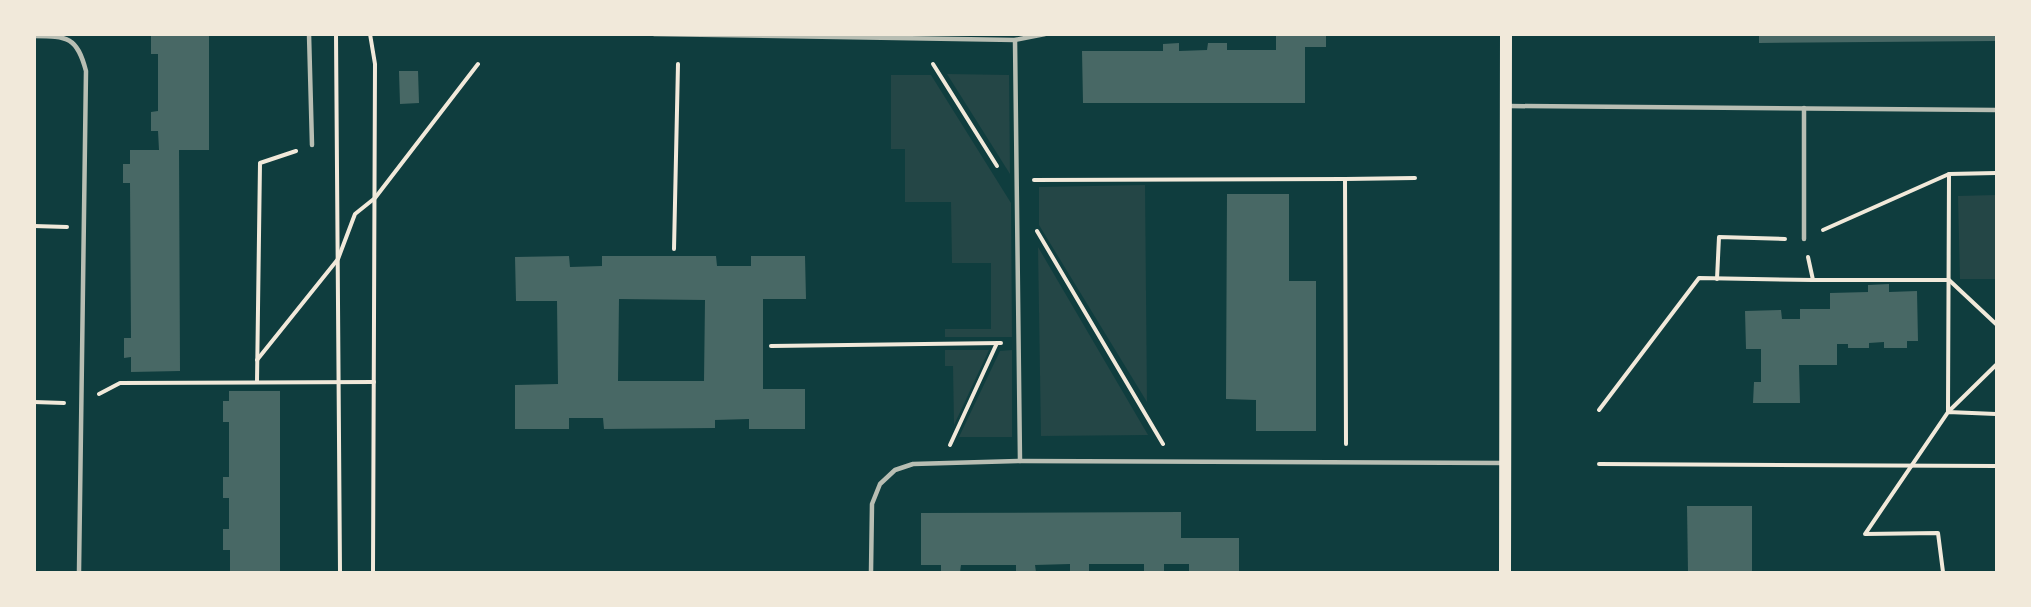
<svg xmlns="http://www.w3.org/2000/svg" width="2031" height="607" font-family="Lato,sans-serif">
<rect width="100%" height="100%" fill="#0f3d3e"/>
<g fill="#244646">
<path d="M947,74l62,1 1,99z"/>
<path d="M891,75h40l80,128 1,134h-67v-8h46v-66h-39l-1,-61h-46v-53h-14z"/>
<path d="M1145,185l2,217 -108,-177v-38z"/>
<path d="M1996,195v84h-36l-2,-83z"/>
<path d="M1038,247l110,188 -107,1z"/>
<path d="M945,350h44l-35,75 -1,-59h-8z"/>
<path d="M1012,350v87h-53l41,-86z"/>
</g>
<g fill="#486865" fill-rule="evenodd">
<path d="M209,34v116h-30l1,221 -49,1v-15l-7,1v-20h7l-1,-155h-7v-19h7v-14h29l-1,-19h-7v-19l7,-1v-57h-7v-19z"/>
<path d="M1276,34h50v13h-21v56h-222l-1,-52h81v-7l16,-1v8l28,-1 1,-7h19v7h49z"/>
<path d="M1759,34h236l1,7 -237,2z"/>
<path d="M399,71h19l1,32 -19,1z"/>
<path d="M1227,194h62v87h27v150h-60v-31l-30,-1z"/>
<path d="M569,256l1,11 32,-1v-10h114l1,10h34v-10h54l1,43h-43v90h42v40h-56v-10l-34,1v8l-111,1 -1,-11h-34v11h-54v-44l43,-1 -1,-83h-41l-1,-44zM619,299l86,1 -1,81h-86z"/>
<path d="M1889,284v8l28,-1 1,50h-11v7h-23v-6l-15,1v5h-21v-4h-11v21h-38l1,38h-47l1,-21h7v-33h-15l-1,-38 36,-1 1,9h18v-10h30v-16l38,-1v-7z"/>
<path d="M229,391h51v181h-50v-22h-7v-21h6v-31h-6v-21h6v-55h-6v-21h6z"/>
<path d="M1687,506h65v66h-64z"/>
<path d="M1181,512v26h58v34h-50v-8h-25v8h-20v-8h-55v8h-19v-8l-35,1 1,7h-20v-7h-55l-1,7h-19v-7h-20v-52z"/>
</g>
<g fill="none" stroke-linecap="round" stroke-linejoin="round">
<g stroke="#f1e9da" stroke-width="4">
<path d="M336,34l4,538"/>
<path d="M370,34l5,30 -2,508"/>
<path d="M933,64l64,102"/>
<path d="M1996,173l-47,1 -1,238 48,-47"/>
<path d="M1034,180l311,-1"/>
<path d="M34,226l33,1"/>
<path d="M1823,230l126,-56"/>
<path d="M1037,231l126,213"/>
<path d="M674,249l4,-185"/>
<path d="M1808,257l5,23h136l47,44"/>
<path d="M1717,279l2,-42 66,2"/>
<path d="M771,346l230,-3"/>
<path d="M257,360l81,-101 17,-45 20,-16 103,-134"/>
<path d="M257,382l3,-219 36,-12"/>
<path d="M99,394l21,-11 254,-1"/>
<path d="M34,402l30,1"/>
<path d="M1599,410l100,-132 114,2"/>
<path d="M1346,444l-1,-265 70,-1"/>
<path d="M950,445l47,-102"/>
<path d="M1599,464l397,2"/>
<path d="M1943,572l-5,-39 -73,1 83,-122 48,2"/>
</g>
<g stroke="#b8beb3" stroke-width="4.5">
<path d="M309,34l3,111"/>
<path d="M654,34l361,6 30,-6"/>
<path d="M34,36c34,0 43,1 52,35l-7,501"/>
<path d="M1015,40l5,421"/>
<path d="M1509,106l487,4"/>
<path d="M1804,108v131"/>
<path d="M871,572l1,-68 8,-20 15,-14 18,-6 107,-3 484,2"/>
</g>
<path stroke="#f1e9da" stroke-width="12" d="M1505,572l1,-538"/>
</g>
<rect width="2031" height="607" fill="none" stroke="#f1e9da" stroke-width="72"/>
</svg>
